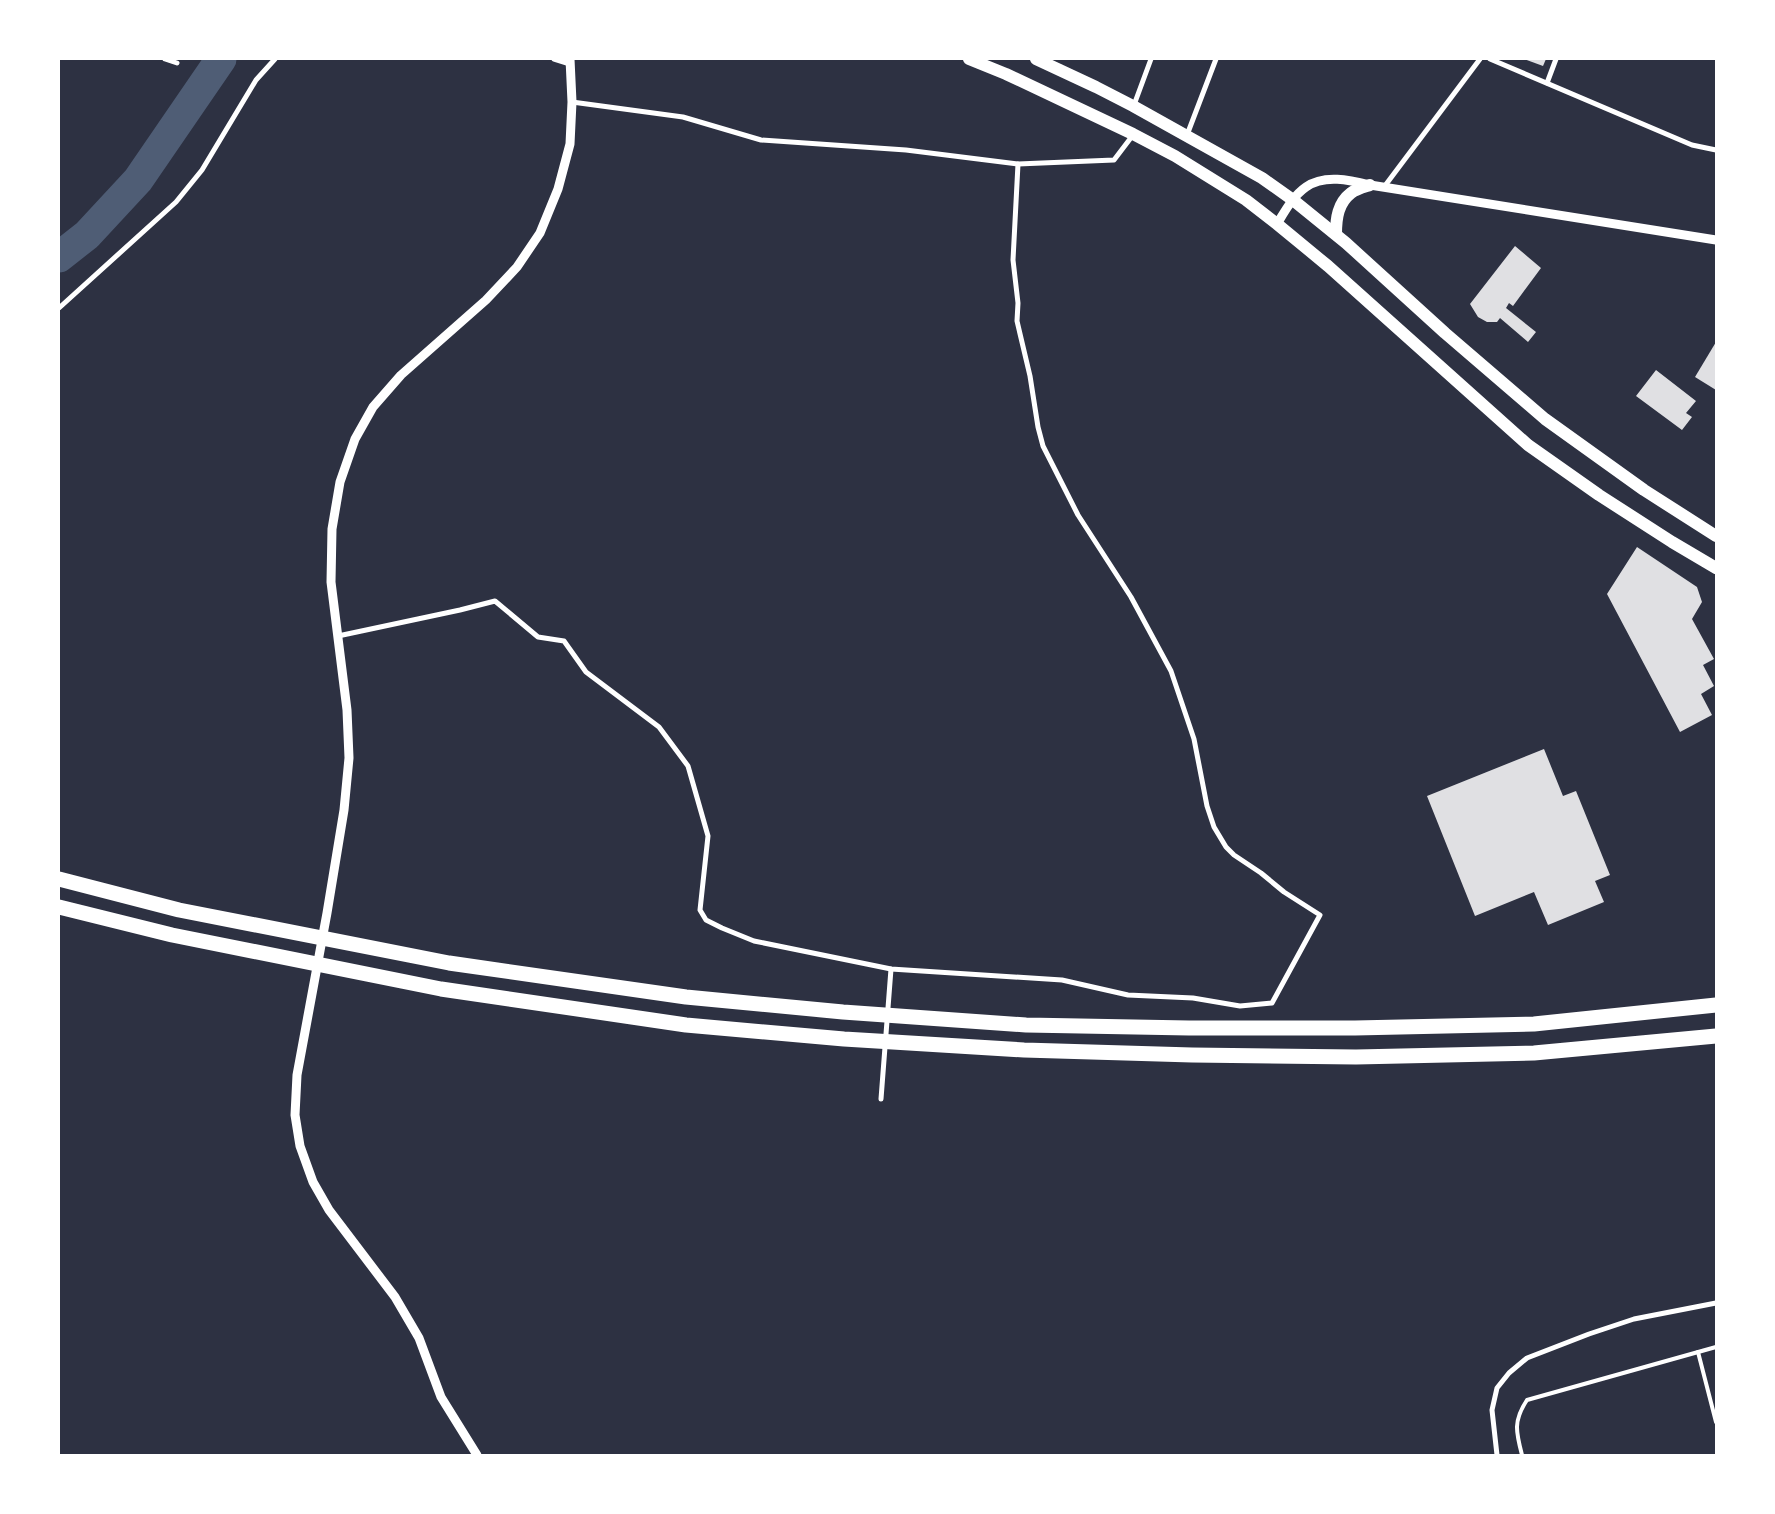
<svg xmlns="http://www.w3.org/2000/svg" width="1775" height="1514" font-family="'Noto Sans',sans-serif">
<rect width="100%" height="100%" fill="#2d3142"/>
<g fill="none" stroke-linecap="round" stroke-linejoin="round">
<path stroke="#4f5d75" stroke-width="31" d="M59,257l28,-22 51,-55 83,-121"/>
</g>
<g fill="#e0e0e3">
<path d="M1524,59h22l-3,7z"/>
<path d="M1515,246l26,22 -28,38 -4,-3 -3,5 30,24 -8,10 -28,-24 -3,4h-10l-9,-5 -8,-13z"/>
<path d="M1716,342v48l-21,-13z"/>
<path d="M1656,370l40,31 -10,12 6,4 -10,13 -46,-34z"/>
<path d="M1637,547l60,40 5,15 -10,17 22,40 -11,6 11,21 -13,8 11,21 -32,17 -73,-138z"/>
<path d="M1544,749l19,47 13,-5 34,84 -15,6 9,21 -56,23 -14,-33 -59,24 -48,-120z"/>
</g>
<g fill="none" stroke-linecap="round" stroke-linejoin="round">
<g stroke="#fff" stroke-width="4">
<path d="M1698,1352l18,70"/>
<path d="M1522,1455c-6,-23 -9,-34 5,-55l189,-53"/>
</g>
<g stroke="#fff" stroke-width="5">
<path d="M165,59l12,4"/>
<path d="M554,59l16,5"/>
<path d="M1490,59l202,86 24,5"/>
<path d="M1547,83l9,-24"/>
<path d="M572,102l111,15 78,23 145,10 112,14 96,-4 19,-25"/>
<path d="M1134,105l17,-46"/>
<path d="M1187,135l29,-76"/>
<path d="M1384,187l96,-128"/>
<path d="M59,308l117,-106 26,-32 54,-90 19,-21"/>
<path d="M338,636l122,-26 35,-9 43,36 26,4 22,31 73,55 29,39 20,70 -8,74 6,10 16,8 32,13 137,28 171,11 66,15 65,3 47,8 32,-3 48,-88 -36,-23 -23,-19 -27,-18 -8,-8 -12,-20 -7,-21 -13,-67 -23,-68 -40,-74 -53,-82 -35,-69 -5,-19 -8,-51 -13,-55 1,-18 -5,-43 5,-96"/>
<path d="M881,1099l10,-130"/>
<path d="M1497,1455l-5,-45 5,-22 12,-15 18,-15 62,-24 45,-15 82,-16"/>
</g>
<g stroke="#fff" stroke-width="9">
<path d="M1277,224c8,-13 16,-28 29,-37 18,-13 44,-7 64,-2l346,55"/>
<path d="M477,1455l-36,-58 -22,-59 -24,-41 -66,-87 -16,-28 -13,-36 -5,-31 2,-40 30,-162 17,-103 5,-52 -2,-48 -16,-128 1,-53 8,-47 15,-43 18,-32 28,-32 85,-75 31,-33 23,-34 18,-44 12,-45 2,-42 -2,-43"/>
</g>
<g stroke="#fff" stroke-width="12">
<path d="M969,59l37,15 127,60 42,22 71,44 31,24 51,42 200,179 71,50 73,47 44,26"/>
<path d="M1036,59l60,28 37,19 129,72 31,22 53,43 99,90 100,86 99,71 72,46"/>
<path d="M1336,234c0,-16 2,-31 15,-41 5,-4 13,-6 19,-8"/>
</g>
<g stroke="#fff" stroke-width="15">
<path d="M59,879l120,31 270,53 237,34 157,15 183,13 163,3h166l179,-4 182,-19"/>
<path d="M59,907l113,28 269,54 245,36 158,14 180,11 168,5 164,2 178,-4 182,-17"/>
</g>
</g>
<rect width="1775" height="1514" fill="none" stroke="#ffffff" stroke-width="120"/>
</svg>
